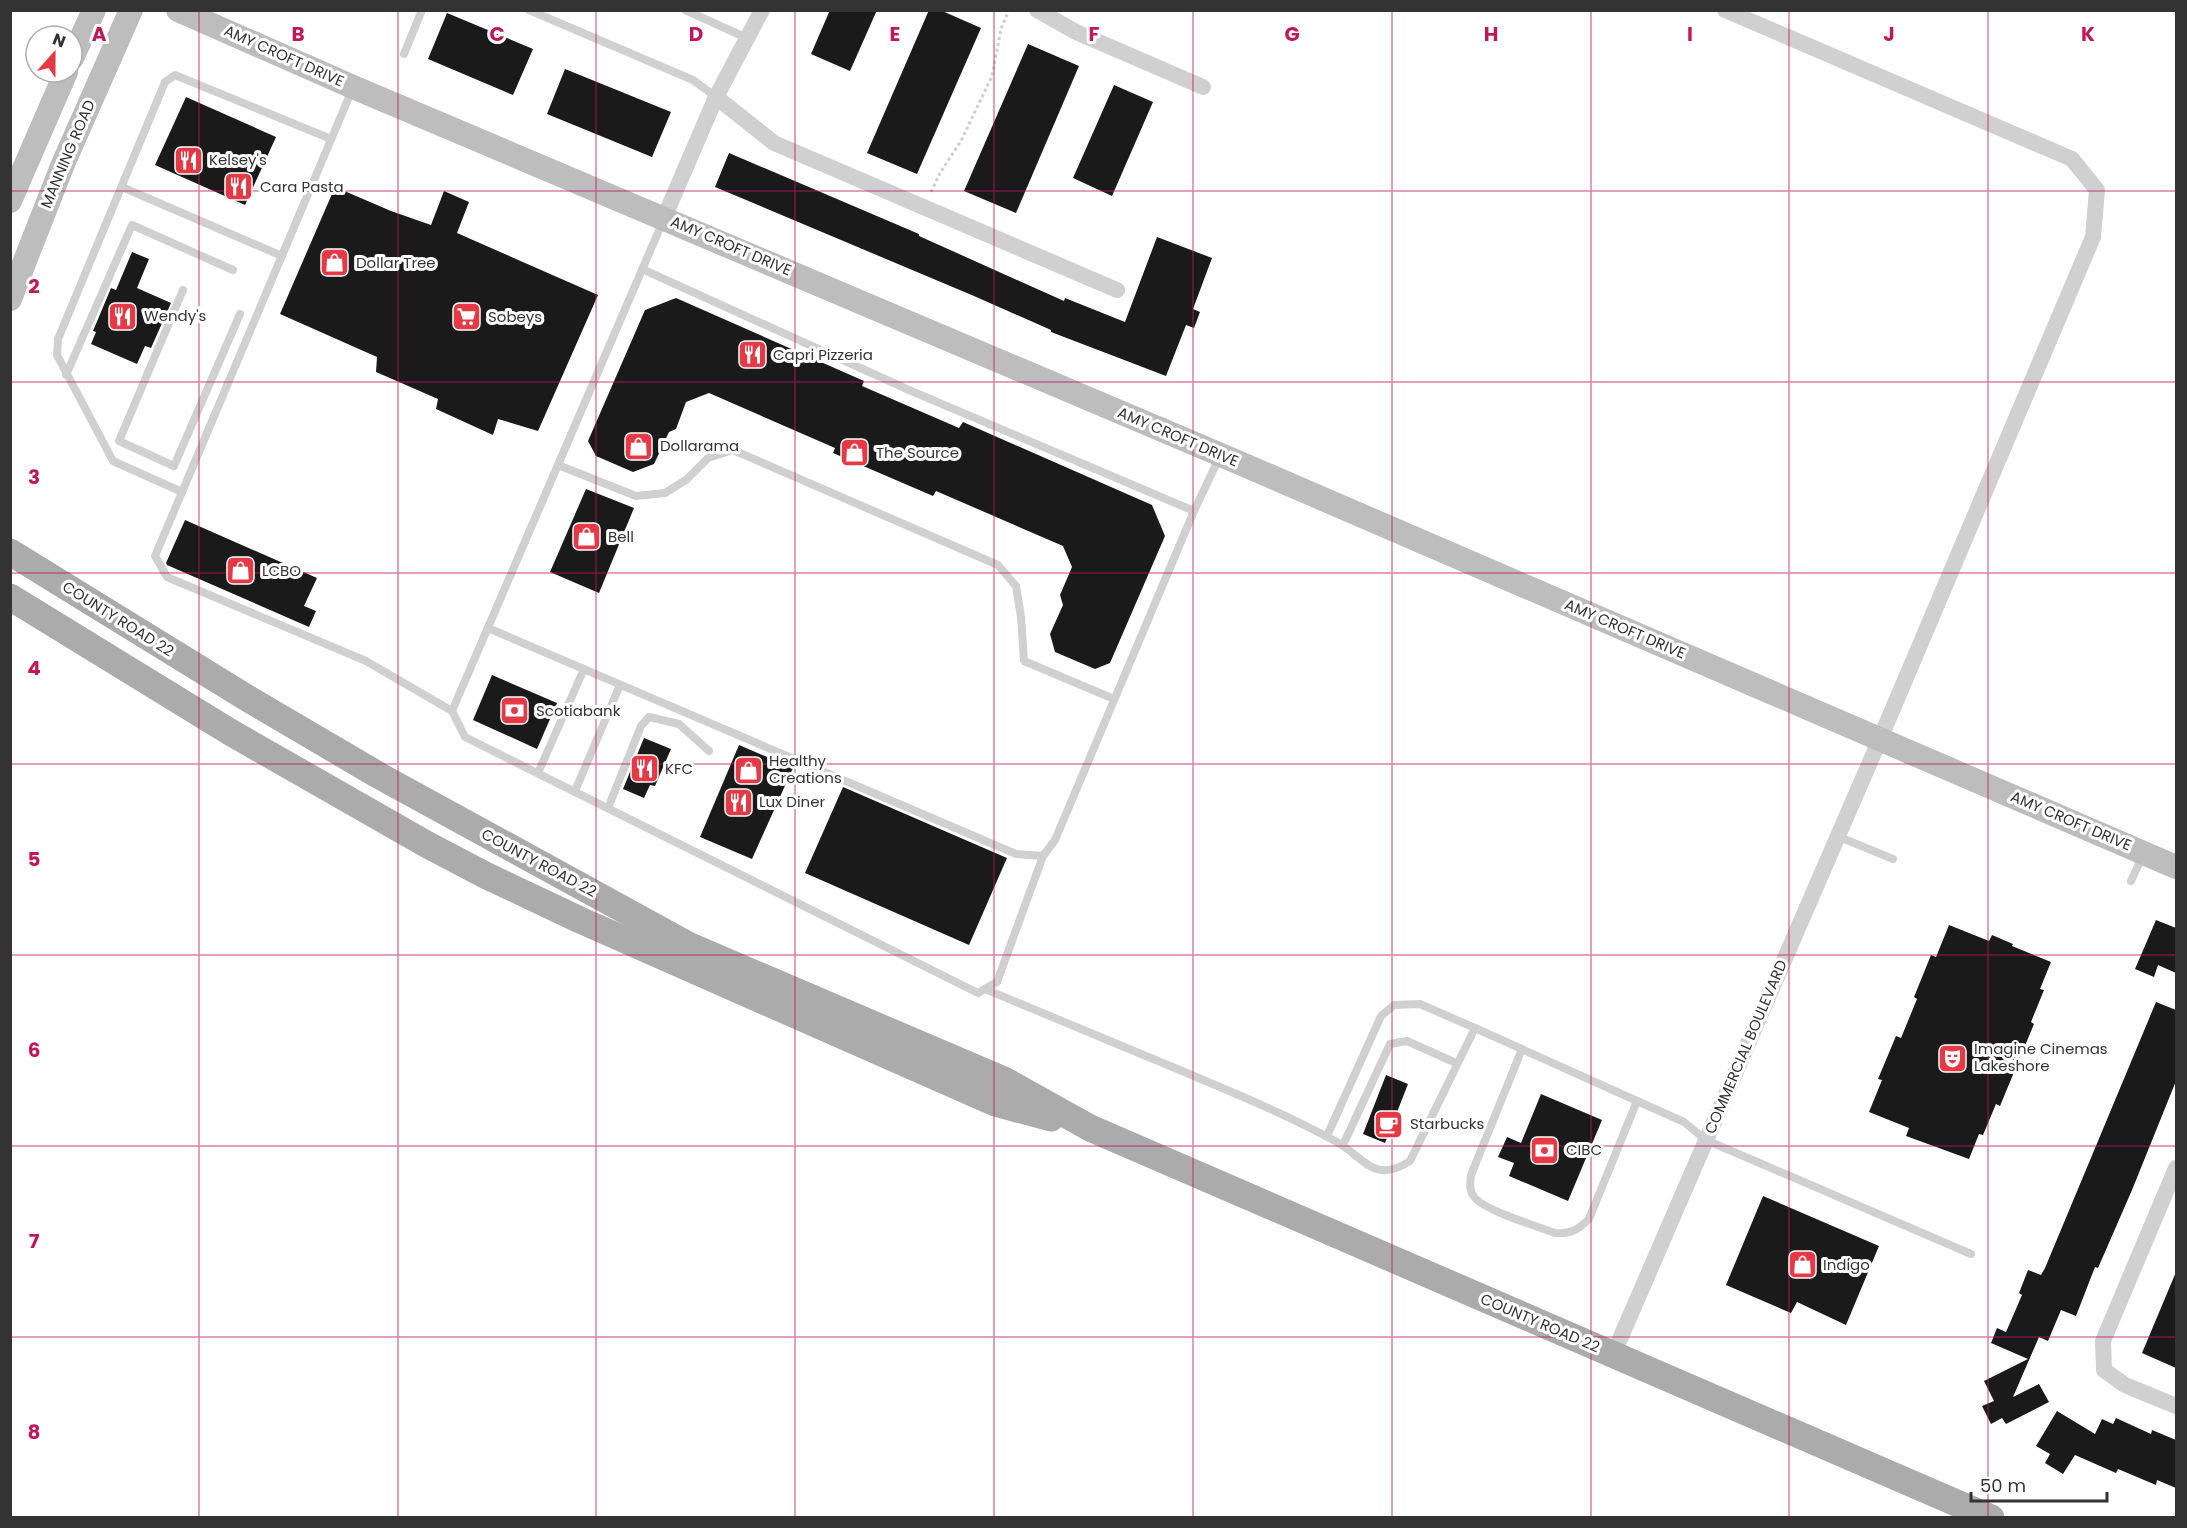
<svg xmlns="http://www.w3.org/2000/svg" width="2187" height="1528" font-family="Poppins,sans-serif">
<rect width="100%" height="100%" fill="#fff"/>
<g fill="#1a1a1a">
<path d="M830,10h47l-27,61 -39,-17z"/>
<path d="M929,10h11l41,18 -64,146 -50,-21z"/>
<path d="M447,13l86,36 -20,46 -85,-36z"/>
<path d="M1028,44l51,22 -63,147 -52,-22z"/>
<path d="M565,69l106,43 -19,45 -105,-43z"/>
<path d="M1114,85l39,17 -41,94 -39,-18z"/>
<path d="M186,97l90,40 -31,68 -90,-40z"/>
<path d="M729,153l190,81v2l145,65 1,-3 60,24 32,-85 55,21 -19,51 7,3 -6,16 -8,-3 -20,51 -115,-44v-2l-77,-34 -259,-109z"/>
<path d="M335,187l56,24 40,14 13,-34 25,11 -12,31 141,62 -60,136 -40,-12 -5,16 -57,-26 2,-10 -62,-27 1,-15 -97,-43z"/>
<path d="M132,252l17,7 -12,29 34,15 -20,45 -6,-2 -8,18 -46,-20 5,-12 -3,-1 18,-43 5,2z"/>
<path d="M676,298l188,83 -2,5 97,42 4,-6 189,83 13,31 -55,127 -15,6 -40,-17 -5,-18 13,-29 -3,-10 12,-28 -9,-21 -127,-55 -3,5 -100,-43 2,-5 -126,-55 -23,9 -10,27 -7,3 -15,32 -21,8 -37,-16 -8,-15 57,-131z"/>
<path d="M586,489l48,19 -35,85 -49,-21z"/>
<path d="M185,520l132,58 -13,28 12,5 -7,16 -142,-62 -1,-2z"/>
<path d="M492,675l65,28 -20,46 -64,-29z"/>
<path d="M644,738l27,11 -16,37 -5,-1 -6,13 -21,-9z"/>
<path d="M739,745l54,23 -41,91 -52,-22z"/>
<path d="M843,787l164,71 -38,87 -164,-72z"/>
<path d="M2156,920l20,8v45l-18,-8 -4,12 -19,-8z"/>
<path d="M1949,925l40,16 3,-6 21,9 -1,2 39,16 -11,27 4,1 -13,32 3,2 -34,82 -4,-2 -13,31 -4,-1 -10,25 -63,-23 3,-8 -40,-16 13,-32 -4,-1 18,-43 5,2 16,-39 -3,-2 17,-42 5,2z"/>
<path d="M2156,1002l20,8v71l-44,109 -34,78 -3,-1 -19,49 -15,-6 -13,31 -9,-4 -26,60 26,-13 10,18 -43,22 -4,-6 -11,6 -9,-18 12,-5 -10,-20 44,-22 -37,-16 6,-15 9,4 16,-37 -3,-2 9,-23 13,5 4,-7z"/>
<path d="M1386,1075l22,9 -23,59 -22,-9z"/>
<path d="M1541,1094l61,26 -34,81 -59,-25 5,-13 -16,-6 9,-20 14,6z"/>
<path d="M1763,1196l116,50 -33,79 -49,-23 -6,11 -65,-28z"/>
<path d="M2176,1272v96l-34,-15z"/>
<path d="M2057,1411l38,23 7,-15 11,5 3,-6 35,16 1,-4 24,10v48l-19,-8 -1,5 -38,-16 -2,4 -41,-18 -12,19 -18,-11 5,-9 -14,-8z"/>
</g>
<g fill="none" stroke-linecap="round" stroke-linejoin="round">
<path stroke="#cdcdcd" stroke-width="3" stroke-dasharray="3 3" stroke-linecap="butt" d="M931,192l9,-19 21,-32 31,-65 9,-47 8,-19"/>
<g stroke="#d0d0d0" stroke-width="8">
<path d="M529,10l164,70 23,17"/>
<path d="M685,10l62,28"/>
<path d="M404,54l18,-44"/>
<path d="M352,90l-197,466 12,21 199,84 86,50 211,-490"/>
<path d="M122,187l160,69"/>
<path d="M642,269l267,121 285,121"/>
<path d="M183,290l-64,151 55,25 66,-152"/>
<path d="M66,375l66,-150 101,45"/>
<path d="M558,465l78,31 29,-3 21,-13 22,-22 25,-8 265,115 18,21 5,31 3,44 90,38"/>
<path d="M182,492l-69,-31 -56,-106 1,-16 107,-257 10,-7 156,64"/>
<path d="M488,628l528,226 27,2 12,-16 139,-329 25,-53"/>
<path d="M452,711l13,26 513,256 19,-11 46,-126"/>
<path d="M538,773l46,-104"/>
<path d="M575,791l45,-106"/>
<path d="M608,808l33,-82 8,-9 30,7 30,27"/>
<path d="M1837,836l56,23"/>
<path d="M2131,881l12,-26"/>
<path d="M985,989c66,27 131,55 197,82 52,22 104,43 153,70 30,16 38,44 75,20l65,-133 209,94 22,18 265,114"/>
<path d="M1522,1049l-51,126c-1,9 -2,16 4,23 11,13 62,28 80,35 16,1 23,-3 34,-14l48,-118"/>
<path d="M1327,1136l54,-120 13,-11 26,-1 55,24"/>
<path d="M1343,1145l47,-101 17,-3 49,22"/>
</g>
<g stroke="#d0d0d0" stroke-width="16">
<path d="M1037,10l39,22 127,55"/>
<path d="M716,97l58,46 343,147"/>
<path d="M664,218l52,-121 46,-87"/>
<path d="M2176,1168l-73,173 1,29 21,15 51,21"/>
<path d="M1613,1355l267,-616 213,-502 4,-47 -25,-31 -347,-149"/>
</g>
<g stroke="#bdbdbd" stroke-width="24">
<path d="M178,10l175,77 868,368 955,412"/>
<path d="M72,58l22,-48"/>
<path d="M10,201l56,-129"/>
<path d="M10,299l53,-135 68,-154"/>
</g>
<g stroke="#ababab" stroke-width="27">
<path d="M10,552l237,146 131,77 312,171 316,135 84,47 901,390"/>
<path d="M10,597l220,135 196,112 59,31 95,45 415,183 56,15"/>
</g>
</g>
<path fill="none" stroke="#c2185b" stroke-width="1.5" stroke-opacity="0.55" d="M199,10v1508M398,10v1508M596,10v1508M795,10v1508M994,10v1508M1193,10v1508M1392,10v1508M1591,10v1508M1789,10v1508M1988,10v1508M10,191h2166M10,382h2166M10,573h2166M10,764h2166M10,955h2166M10,1146h2166M10,1337h2166"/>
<defs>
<symbol id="restaurant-square" viewBox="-11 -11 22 22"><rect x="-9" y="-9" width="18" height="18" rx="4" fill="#e63946" stroke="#fff"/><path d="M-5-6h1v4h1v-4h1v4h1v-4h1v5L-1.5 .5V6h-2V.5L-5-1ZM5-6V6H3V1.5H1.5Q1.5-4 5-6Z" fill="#fff"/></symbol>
<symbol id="shop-square" viewBox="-11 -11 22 22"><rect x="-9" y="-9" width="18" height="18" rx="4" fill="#e63946" stroke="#fff"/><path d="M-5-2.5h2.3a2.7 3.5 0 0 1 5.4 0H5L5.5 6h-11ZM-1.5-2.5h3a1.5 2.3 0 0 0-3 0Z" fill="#fff"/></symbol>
<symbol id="supermarket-square" viewBox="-11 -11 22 22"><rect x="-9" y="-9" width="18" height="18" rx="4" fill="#e63946" stroke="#fff"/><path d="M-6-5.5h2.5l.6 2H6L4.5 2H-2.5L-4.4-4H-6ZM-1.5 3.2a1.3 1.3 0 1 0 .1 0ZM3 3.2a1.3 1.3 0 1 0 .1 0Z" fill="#fff"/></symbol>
<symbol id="bank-square" viewBox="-11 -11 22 22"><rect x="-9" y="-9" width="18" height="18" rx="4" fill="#e63946" stroke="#fff"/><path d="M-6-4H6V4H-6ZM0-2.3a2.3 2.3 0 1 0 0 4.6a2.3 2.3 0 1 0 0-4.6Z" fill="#fff"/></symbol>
<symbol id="theatre-square" viewBox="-11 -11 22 22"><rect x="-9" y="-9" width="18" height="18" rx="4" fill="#e63946" stroke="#fff"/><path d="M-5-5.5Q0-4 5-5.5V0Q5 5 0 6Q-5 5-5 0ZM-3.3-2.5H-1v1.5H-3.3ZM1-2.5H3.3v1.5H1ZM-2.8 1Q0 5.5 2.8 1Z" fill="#fff"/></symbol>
<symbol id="cafe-square" viewBox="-11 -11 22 22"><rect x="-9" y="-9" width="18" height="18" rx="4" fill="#e63946" stroke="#fff"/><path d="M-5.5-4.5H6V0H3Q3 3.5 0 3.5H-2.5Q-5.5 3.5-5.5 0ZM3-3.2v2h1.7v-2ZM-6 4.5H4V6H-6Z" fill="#fff"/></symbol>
</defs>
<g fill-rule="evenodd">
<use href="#restaurant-square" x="172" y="144" width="33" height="33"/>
<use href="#restaurant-square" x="222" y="170" width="33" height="33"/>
<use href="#shop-square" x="318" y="246" width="33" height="33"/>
<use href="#restaurant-square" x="106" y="300" width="33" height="33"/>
<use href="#supermarket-square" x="450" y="300" width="33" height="33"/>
<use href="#restaurant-square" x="736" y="338" width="33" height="33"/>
<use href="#shop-square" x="622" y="430" width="33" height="33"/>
<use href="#shop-square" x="838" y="436" width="33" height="33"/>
<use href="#shop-square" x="570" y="520" width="33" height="33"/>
<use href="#shop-square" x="224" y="554" width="33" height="33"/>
<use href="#bank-square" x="498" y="694" width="33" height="33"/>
<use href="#restaurant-square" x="628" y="752" width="33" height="33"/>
<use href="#shop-square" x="732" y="754" width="33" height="33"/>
<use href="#restaurant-square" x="722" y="786" width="33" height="33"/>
<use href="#theatre-square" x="1936" y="1042" width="33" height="33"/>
<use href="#cafe-square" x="1372" y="1108" width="33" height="33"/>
<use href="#bank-square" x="1528" y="1134" width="33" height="33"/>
<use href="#shop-square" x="1786" y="1248" width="33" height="33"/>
</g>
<g text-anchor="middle" stroke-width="6" stroke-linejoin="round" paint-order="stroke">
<g font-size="15" fill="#333" stroke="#fff">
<text transform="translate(284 56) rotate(24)" y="5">AMY CROFT DRIVE</text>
<text transform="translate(68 154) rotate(-67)" y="5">MANNING ROAD</text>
<text transform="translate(731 246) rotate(23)" y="5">AMY CROFT DRIVE</text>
<text transform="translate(1178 437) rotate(23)" y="5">AMY CROFT DRIVE</text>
<text transform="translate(118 619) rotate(32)" y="5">COUNTY ROAD 22</text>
<text transform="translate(1625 629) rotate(23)" y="5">AMY CROFT DRIVE</text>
<text transform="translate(2071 821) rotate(23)" y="5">AMY CROFT DRIVE</text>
<text transform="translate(539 863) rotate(28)" y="5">COUNTY ROAD 22</text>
<text transform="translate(1746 1047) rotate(-67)" y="5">COMMERCIAL BOULEVARD</text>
<text transform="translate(1540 1323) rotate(23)" y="5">COUNTY ROAD 22</text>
</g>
<g font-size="15" fill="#333" stroke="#fff" text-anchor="start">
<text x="209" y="165">Kelsey's</text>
<text x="260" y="192">Cara Pasta</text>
<text x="356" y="268">Dollar Tree</text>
<text x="144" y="321">Wendy's</text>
<text x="488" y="322">Sobeys</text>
<text x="773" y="360">Capri Pizzeria</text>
<text x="660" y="451">Dollarama</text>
<text x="876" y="458">The Source</text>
<text x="608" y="542">Bell</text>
<text x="262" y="576">LCBO</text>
<text x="536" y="716">Scotiabank</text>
<text x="769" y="766">Healthy<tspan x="769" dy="17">Creations</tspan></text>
<text x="665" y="774">KFC</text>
<text x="759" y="807">Lux Diner</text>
<text x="1974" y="1054">Imagine Cinemas<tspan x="1974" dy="17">Lakeshore</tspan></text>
<text x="1410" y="1129">Starbucks</text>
<text x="1566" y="1155">CIBC</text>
<text x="1823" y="1270">Indigo</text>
</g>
</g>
<g font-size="20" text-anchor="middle" font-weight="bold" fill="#c2185b" stroke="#fff" stroke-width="6" stroke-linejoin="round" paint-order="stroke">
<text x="99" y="41">A</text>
<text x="298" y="41">B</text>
<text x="497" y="41">C</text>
<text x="696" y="41">D</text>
<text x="895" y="41">E</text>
<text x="1094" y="41">F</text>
<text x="1292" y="41">G</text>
<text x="1491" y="41">H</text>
<text x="1690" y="41">I</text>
<text x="1889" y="41">J</text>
<text x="2088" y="41">K</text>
<text x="34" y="293">2</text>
<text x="34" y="484">3</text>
<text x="34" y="675">4</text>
<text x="34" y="866">5</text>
<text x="34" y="1057">6</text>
<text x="34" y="1248">7</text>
<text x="34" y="1439">8</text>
</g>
<rect width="2187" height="1528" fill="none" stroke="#333333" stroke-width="24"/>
<g transform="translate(54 54) rotate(21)"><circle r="28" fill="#ffffff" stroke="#adadad" stroke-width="1.5"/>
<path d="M0-4.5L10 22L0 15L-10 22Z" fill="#e63946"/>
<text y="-9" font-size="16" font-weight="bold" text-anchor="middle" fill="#333333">N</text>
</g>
<path d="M1971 1492v9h136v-9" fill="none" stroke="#333333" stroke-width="3"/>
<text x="1980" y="1492" font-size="18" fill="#333333" stroke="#ffffff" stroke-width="4.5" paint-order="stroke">50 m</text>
</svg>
